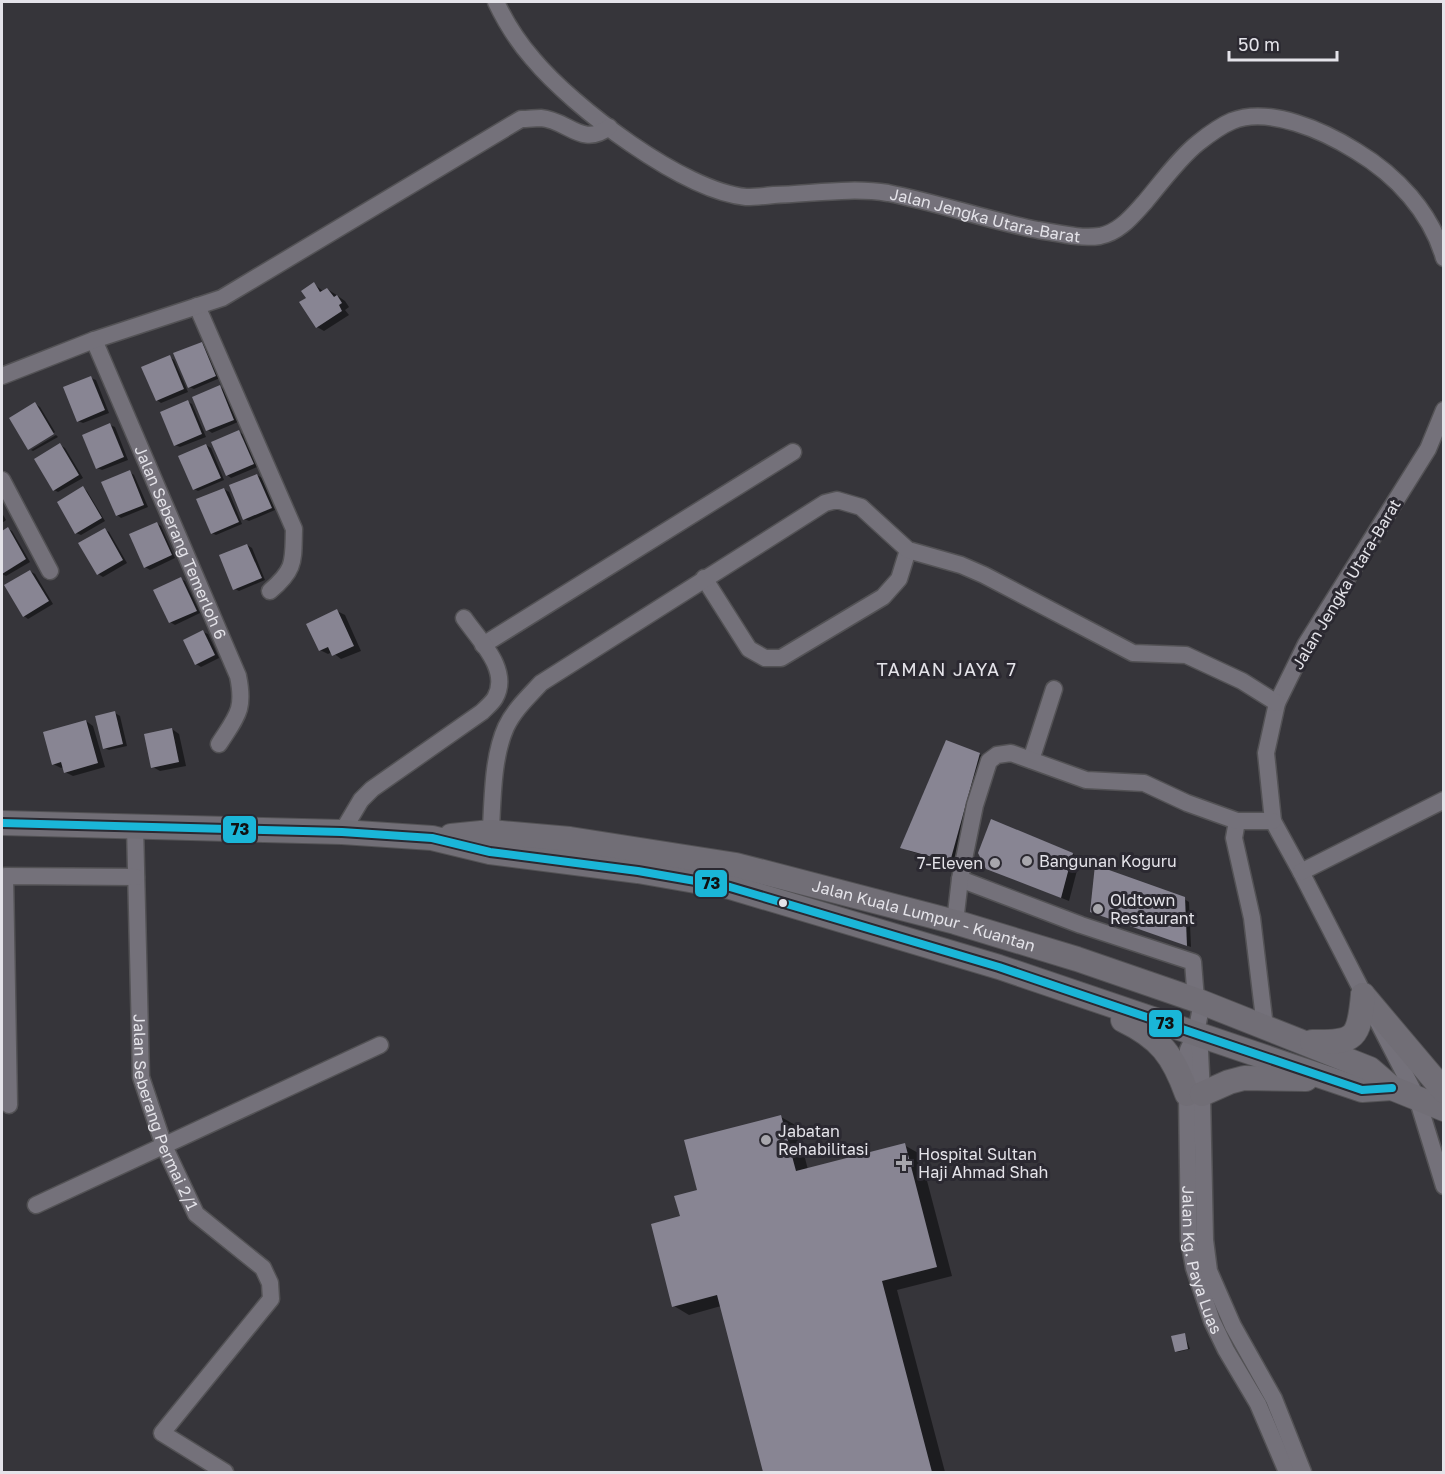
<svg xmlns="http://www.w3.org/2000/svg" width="1445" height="1474" font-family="'Golos Text',sans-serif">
<rect width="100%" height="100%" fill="#36353a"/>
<g fill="#0007">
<path d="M314,284l10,8 3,-3 8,5 10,7 4,6 -4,3 4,5 -25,16 -7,-4 -9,-28z"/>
<path d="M202,343l4,3 14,32 -26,11 -5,-2z"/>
<path d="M169,357l5,3 14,32 -27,11 -4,-3z"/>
<path d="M91,378l5,2 13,33 -26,10 -5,-2z"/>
<path d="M220,387l5,3 13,32 -26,11 -4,-3z"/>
<path d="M188,402l4,2 14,33 -26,10 -5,-2z"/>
<path d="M35,404l5,3 15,25 -26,15z"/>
<path d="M110,425l5,2 13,33 -26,10 -5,-2z"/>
<path d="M239,432l5,3 13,32 -26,11 -4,-3z"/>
<path d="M56,435l2,2 -25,14 -2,-1z"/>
<path d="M60,445l5,3 18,30 -25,14 -4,-2z"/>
<path d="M206,445l5,3 13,32 -26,11 -4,-2z"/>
<path d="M130,472l4,3 14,32 -27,11 -4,-3z"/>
<path d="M257,475l5,3 13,32 -26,11 -5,-2z"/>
<path d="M83,488l4,3 18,30 -24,14 -5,-2z"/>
<path d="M224,489l5,3 13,32 -26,11 -4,-2z"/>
<path d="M2,513l4,7 -4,3z"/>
<path d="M156,523l5,3 14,32 -25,12 -5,-3z"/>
<path d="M8,529l4,2 18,31 -24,14 -4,-2v-42z"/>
<path d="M105,530l4,2 18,31 -24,14 -5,-3z"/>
<path d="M247,545l5,3 13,32 -26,11 -4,-2z"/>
<path d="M30,571l5,3 18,30 -25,15 -4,-3z"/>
<path d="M181,579l4,2 15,32 -25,12 -5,-3z"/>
<path d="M337,611l8,4 16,36 -20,8 -9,-7 -4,2 -8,-4z"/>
<path d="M203,632l5,2 11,24 -18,9 -5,-3z"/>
<path d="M115,713l5,3 7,30 -18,4 -5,-2z"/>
<path d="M86,721l7,5 12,41 -32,9 -8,-4 -1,-5 -3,1 -8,-4z"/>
<path d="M172,729l7,5 7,32 -26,5 -7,-4z"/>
<path d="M979,754l8,4 -30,107 -48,-14 -7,-4z"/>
<path d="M1073,854l7,5 -11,42 -81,-33z"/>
<path d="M1184,899l5,3 2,45 -94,-34z"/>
<path d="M781,1117l16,9 11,44 96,-25 16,9 32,122 -55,14 48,182h-180l-44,-166 -32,9 -15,-9 8,-89 17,-26z"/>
<path d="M1185,1335l5,14 -12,3 -2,-1z"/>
</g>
<g fill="#888593">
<path d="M314,282l6,10 7,-4 7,9 3,-2 5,8 -3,2 3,6 -26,17 -17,-26 7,-4 -5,-7z"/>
<path d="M202,342l14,34 -28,12 -15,-35z"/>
<path d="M170,355l14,34 -28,12 -15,-34z"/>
<path d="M91,376l14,34 -28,12 -14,-35z"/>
<path d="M220,385l14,35 -28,11 -14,-34z"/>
<path d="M188,400l14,34 -28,12 -14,-34z"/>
<path d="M35,402l19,32 -26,16 -19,-32z"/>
<path d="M110,423l14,34 -28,12 -14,-34z"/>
<path d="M239,430l15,34 -28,12 -15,-34z"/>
<path d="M60,443l19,32 -26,16 -19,-32z"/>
<path d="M206,444l15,34 -28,12 -15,-34z"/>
<path d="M130,470l14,35 -28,11 -15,-34z"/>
<path d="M257,474l15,34 -29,12 -14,-35z"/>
<path d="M83,486l19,32 -27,16 -18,-32z"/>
<path d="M224,488l15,34 -28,12 -15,-35z"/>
<path d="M157,522l15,33 -28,13 -15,-34z"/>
<path d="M8,527l18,32 -24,15v-43z"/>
<path d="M105,528l18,32 -26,15 -19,-32z"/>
<path d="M247,544l15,34 -29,12 -14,-35z"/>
<path d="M30,570l19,31 -26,16 -19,-32z"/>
<path d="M181,577l16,34 -28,12 -16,-33z"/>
<path d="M337,609l17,37 -22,10 -4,-9 -9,4 -13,-27z"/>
<path d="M203,630l12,25 -20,10 -12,-25z"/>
<path d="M115,711l8,33 -20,5 -8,-33z"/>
<path d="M86,720l12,43 -34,10 -3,-11 -9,3 -9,-33z"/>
<path d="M172,728l7,34 -28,6 -7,-34z"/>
<path d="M946,740l34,13 -30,109 -50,-14z"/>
<path d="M991,819l82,34 -12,45 -75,-29 -8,-16z"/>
<path d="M1095,865l90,32 2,49 -97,-34z"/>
<path d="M781,1115l15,56 109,-28 32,124 -55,14 50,191h-169l-46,-177 -45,12 -21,-83 29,-8 -6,-20 23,-6 -13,-50z"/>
<path d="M1185,1333l3,16 -13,3 -4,-16z"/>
</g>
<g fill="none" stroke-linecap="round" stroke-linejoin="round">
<defs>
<g id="minor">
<path id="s1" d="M496,2c9,19 23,41 37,57 40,48 150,132 213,138 9,0 19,-1 28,-2 37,-1 77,-8 114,-2 51,10 99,27 150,37 20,3 42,9 62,6 20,-4 32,-20 45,-34 16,-19 34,-44 53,-59 10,-8 22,-17 34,-22 37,-15 92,10 124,30 40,24 75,61 88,107"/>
<path d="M197,306l97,223c-1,32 2,40 -24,62"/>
<path id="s2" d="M94,340l144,336c7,34 -1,40 -19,68"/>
<path d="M2,376l92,-36 128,-42 299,-179c7,0 14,-1 20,-1 27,2 41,30 68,9"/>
<path d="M1444,410l-16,39 -122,195 -29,59 -11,50 7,68 28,51 116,226 27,88"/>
<path d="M2,480l48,91"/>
<path d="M704,578l45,71 16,9h16l102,-61 16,-18 9,-29"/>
<path d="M483,645l310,-193"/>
<path d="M1031,760l23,-71"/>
<path d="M1237,821l-3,17 18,80 13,109"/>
<path id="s3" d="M135,826l6,251 23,69 32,68 67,54 7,15 1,16 -109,134 63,39"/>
<path d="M342,832l19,-32 11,-11 110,-77c4,-4 10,-9 13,-14 16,-28 -16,-58 -31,-80"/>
<path d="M490,843c3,-35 1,-83 16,-116 8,-17 22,-30 35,-44l284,-180 12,-3 24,7 47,43 53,15 23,10 149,78 53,2 56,26 35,22"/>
<path d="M1301,872l143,-72"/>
<path d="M960,879l121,46 112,37 3,38"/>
<path d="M955,922l5,-43 15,-74 14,-44 8,-6 14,-2 75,27 58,3 43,20 50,18h36"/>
<path id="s4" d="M1202,1002l-6,31 -8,17 -1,44 2,146 5,28 18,53 14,29 32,54 29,68"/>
<path d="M1196,1033l4,18 2,43 3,146 4,31 24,55 41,73 29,73"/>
<path d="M9,1105l-4,-229 131,1"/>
<path d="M36,1205l344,-160"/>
</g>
<g id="highway">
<path d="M2,823l340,9 90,6 58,14 148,19 92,16 269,80 363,123 30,-2"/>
<path id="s5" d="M451,836l40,-4 79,7 166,26 219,57 122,37 119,41 174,69 22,19 52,21"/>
<path d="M1363,995l81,96"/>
<path d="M1123,1020c37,18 50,35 64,74"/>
<path d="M1312,1042c44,1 47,-4 51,-47"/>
<path d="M1202,1094l27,-12 15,-4 62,1"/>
</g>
</defs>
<use href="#minor" stroke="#535255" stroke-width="19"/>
<use href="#highway" stroke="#535255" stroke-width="26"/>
<use href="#minor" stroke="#74717a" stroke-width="16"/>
<use href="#highway" stroke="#716e76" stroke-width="24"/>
<defs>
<path id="bus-1" d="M2,823l340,9 90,6 58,14 148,19 92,16 269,80 363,123 30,-2"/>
</defs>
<use href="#bus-1" stroke="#2b2931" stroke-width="12"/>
<use href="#bus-1" stroke="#1ab6d8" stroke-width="8"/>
</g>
<g fill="#a7a6ac" stroke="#2b2931" stroke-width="2">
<circle cx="1027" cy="861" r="6"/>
<circle cx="995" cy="863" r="6"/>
<circle cx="1098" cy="909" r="6"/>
<circle cx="766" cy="1140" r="6"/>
<path d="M901 1154h6v6h6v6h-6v6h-6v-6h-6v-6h6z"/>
</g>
<circle fill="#e4e3e9" stroke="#2b2931" stroke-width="2" cx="783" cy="903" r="5"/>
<g text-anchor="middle" stroke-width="6" stroke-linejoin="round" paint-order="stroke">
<g font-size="16" fill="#e4e3e9" stroke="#2b2931">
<text dy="6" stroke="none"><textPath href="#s1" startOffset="568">Jalan Jengka Utara-Barat</textPath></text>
<text dy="6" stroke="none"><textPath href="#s2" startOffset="220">Jalan Seberang Temerloh 6</textPath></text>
<text transform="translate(1346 584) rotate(-59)" y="6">Jalan Jengka Utara-Barat</text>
<text dy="6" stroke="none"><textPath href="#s5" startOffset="482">Jalan Kuala Lumpur - Kuantan</textPath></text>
<text dy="6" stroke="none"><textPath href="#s3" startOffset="291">Jalan Seberang Permai 2/1</textPath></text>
<text dy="6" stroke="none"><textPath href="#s4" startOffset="262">Jalan Kg. Paya Luas</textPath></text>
</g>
<g font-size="16" fill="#e4e3e9" stroke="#2b2931" text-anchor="start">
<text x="1039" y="867">Bangunan Koguru</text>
<text x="983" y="869" text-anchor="end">7-Eleven</text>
<text x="1110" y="906">Oldtown<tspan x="1110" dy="18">Restaurant</tspan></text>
<text x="778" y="1137">Jabatan<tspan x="778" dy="18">Rehabilitasi</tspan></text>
<text x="918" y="1160">Hospital Sultan<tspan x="918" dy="18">Haji Ahmad Shah</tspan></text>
</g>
<g font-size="18" letter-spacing="1.5" fill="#e4e3e9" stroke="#2b2931">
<text x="947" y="676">TAMAN JAYA 7</text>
</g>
</g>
<g stroke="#2b2931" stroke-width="2">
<rect x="222" y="815" width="35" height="29" rx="6" fill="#1ab6d8"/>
<rect x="694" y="869" width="34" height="29" rx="6" fill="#1ab6d8"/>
<rect x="1148" y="1009" width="35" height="29" rx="6" fill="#1ab6d8"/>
</g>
<g font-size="16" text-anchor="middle" font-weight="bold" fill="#111">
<text x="240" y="835">73</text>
<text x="711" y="889">73</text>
<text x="1165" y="1029">73</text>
</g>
<rect width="1445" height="1474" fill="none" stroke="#e4e3e9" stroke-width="6"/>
<path d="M1229 51v9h108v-9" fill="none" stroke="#e4e3e9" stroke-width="3"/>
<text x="1238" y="51" font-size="18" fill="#e4e3e9" stroke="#2b2931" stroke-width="4.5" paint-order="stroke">50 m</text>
</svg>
